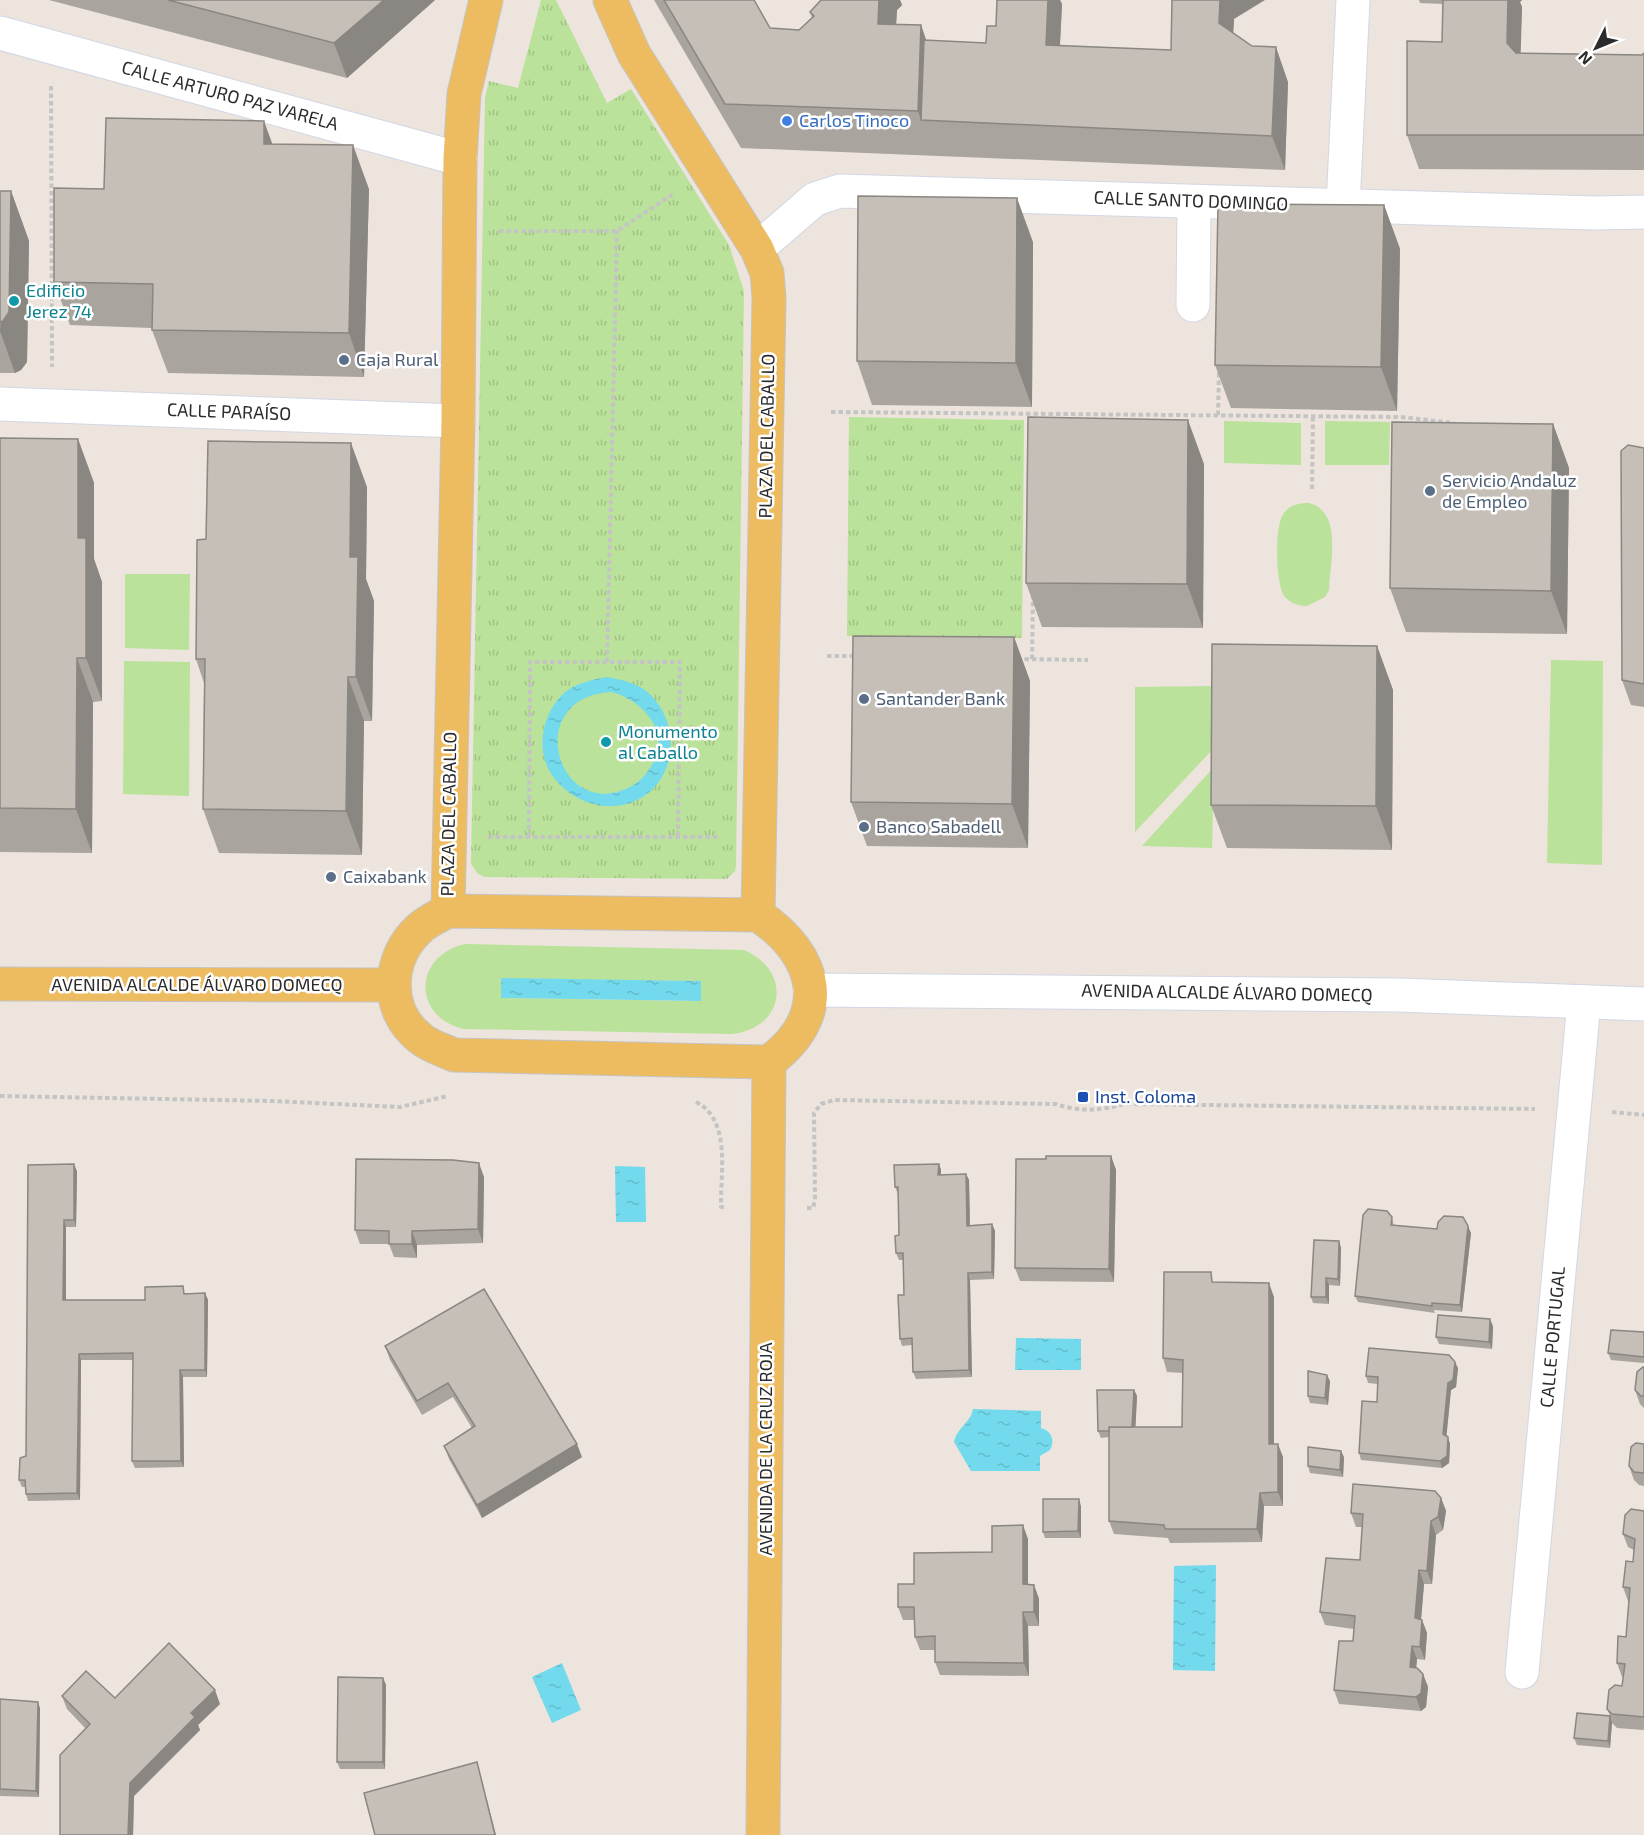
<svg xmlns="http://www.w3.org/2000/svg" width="1644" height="1835" font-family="'Exo 2',sans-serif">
<defs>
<pattern id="grass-tufts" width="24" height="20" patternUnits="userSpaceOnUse" patternTransform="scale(1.5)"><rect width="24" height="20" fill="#bbe29a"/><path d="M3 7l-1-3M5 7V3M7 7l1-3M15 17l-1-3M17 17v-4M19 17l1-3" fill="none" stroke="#a1c285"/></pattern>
<pattern id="water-ripples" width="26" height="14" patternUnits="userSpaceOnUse" patternTransform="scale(1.5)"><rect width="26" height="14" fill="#72daec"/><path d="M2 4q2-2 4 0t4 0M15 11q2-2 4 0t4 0" fill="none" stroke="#63bbcb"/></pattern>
</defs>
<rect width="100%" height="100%" fill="#ece4dd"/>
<g fill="url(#grass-tufts)">
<path d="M541,0h15l51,103 24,-14 98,156 15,46 -8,575 -1,5 -8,8 -242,-2 -7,-3 -7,-10 14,-767 4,-16 29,7z"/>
<path d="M849,417l175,3 -2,218 -175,-2z"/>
</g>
<g fill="#bbe29a" fill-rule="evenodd">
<path d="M1224,421l77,2v42l-77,-2z"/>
<path d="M1325,421l65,1 -1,43h-64z"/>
<path d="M1309,503c34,9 21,59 20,87l-4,7 -18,9c-7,0 -15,-2 -21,-8 -11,-10 -12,-74 -2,-85 6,-8 15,-10 25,-10z"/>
<path d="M125,574h65l-1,76 -64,-2z"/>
<path d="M1551,660l52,1 -1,204 -55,-2z"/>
<path d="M124,661l66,1 -1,134 -66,-2z"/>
<path d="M1215,686l-1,62 -79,84v-145z"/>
<circle cx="607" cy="743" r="50"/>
<path d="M1214,767l-2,81 -70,-2z"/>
<path d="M465,944l279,6c49,21 41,78 -12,84l-268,-5c-52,-12 -51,-73 1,-85zM501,979l200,2v20l-200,-3z"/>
</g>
<g fill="url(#water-ripples)" fill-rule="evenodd">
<path d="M606,677c14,2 27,5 39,13 27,21 34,62 15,90 -26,38 -79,32 -105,-1 -21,-25 -14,-65 9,-86 12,-10 28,-13 42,-16zM612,692c33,10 61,42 38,76 -8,13 -19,20 -33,24 -64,17 -91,-96 -5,-100z"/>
<path d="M501,978l200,3v20l-200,-3z"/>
<path d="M615,1166l30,1 1,55h-30z"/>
<path d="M1016,1338l65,1v31h-66z"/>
<path d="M973,1409l68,2v17c11,3 14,13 9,22l-10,6v15h-69l-17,-29c3,-14 17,-20 19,-33z"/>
<path d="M1216,1565l-1,106 -42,-1 1,-104z"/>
<path d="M562,1663l19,47 -29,13 -20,-46z"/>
</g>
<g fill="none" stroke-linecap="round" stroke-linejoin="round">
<defs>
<g id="minor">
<path d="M0,33l460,126"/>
<path d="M1343,206l10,-206"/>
<path d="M757,249l58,-50 25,-8 755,22 49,-1"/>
<path d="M1193,305l1,-103"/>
<path d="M0,404l458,17"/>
<path d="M810,990l589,5 245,9"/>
<path d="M1522,1672l62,-670"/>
</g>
<g id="major">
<path d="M610,0l24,54 123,195 10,24 2,25 -11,617"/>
<path d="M448,911l310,4c61,41 74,100 11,147l-315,-7c-11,-5 -25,-9 -34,-17 -36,-28 -33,-81 0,-110 7,-7 19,-12 28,-17z"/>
<path d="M448,911l10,-490 2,-262 4,-65 22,-94"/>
<path d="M0,984l394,1"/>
<path d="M763,1835l6,-773"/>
</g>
</defs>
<use href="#minor" stroke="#d2d7e3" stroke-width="35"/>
<use href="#major" stroke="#c4c4c4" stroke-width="35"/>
<g stroke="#c4c4c4" stroke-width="4" stroke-dasharray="4.5 3" stroke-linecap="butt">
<path d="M51,86l1,281"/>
<path d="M499,231h118l58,-38"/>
<path d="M831,412l570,5 53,6"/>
<path d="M1218,415l1,-44"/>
<path d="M1312,489l1,-73"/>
<path d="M827,656h29"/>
<path d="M1017,659l71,1"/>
<path d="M1032,659l1,-62"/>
<path d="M607,662l10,-431"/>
<path d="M488,837h232"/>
<path d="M529,837l1,-175h150l-2,175"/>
<path d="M0,1096l272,5 128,6 48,-11"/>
<path d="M696,1102c36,18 24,73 25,105h6"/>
<path d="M1612,1112l32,3"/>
<path d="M807,1208h6l2,-8 -1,-87 7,-9 13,-4 222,4c23,8 44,7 68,0l411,5"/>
</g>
<use href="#minor" stroke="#fff" stroke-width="33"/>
<use href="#major" stroke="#eebc60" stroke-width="33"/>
</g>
<g fill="#a9a49e">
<path d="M49,0h386l-88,78z"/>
<path d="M654,0h100l16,28 29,2 13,-12 -2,-6 11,-12h79l2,5 -5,5 -1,15h25l5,15 60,3 10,-17 52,-26h12l2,4 -2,42 111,4 63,-31 -1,14 55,49 -3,88 -544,-22z"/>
<path d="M1419,0h103l-2,2 2,5 -2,46 122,2 2,-2v117l-225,-1 -12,-34 35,-93 1,-38 -23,-1z"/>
<path d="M273,144l96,45 -5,188 -196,-4 -16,-43v-2l-82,-3 -16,-43 50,-93z"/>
<path d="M0,191h11l18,50 -2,121 -6,8 -6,3h-15z"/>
<path d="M1384,205l16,44 -3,162 -166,-3 -16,-43z"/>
<path d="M1033,242l-1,165 -160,-2 -15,-44z"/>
<path d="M1553,424l16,44 -2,166 -161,-2 -16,-44z"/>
<path d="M0,438l78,1 16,44v76l8,23v119l-9,1 -1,151 -92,-1z"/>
<path d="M1644,448v259l-13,-2 -9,-25z"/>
<path d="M1204,464l-1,164 -161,-1 -16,-44z"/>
<path d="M367,487l-1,92 8,22 -2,120h-8l-2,134 -143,-2 -16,-44 1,-126 -8,-24 10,-120z"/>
<path d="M1014,637l16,44 -2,167 -161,-2 -16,-44z"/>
<path d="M1377,646l16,44 -1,160 -165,-2 -16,-43z"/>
<path d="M1111,1156l5,14 -2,112 -94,-1 -5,-13 31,-109z"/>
<path d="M939,1164l2,6v5l25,-1 3,6 1,45 22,-1 3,7 -1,48 -24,1 2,97 -56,2 -3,-7 -1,-27 -10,1 -2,-7 4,-44 -1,-35h-4l-3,-7 3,-18 -1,-41 -3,-7z"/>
<path d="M28,1165l49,6 -1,56h-10v73h79l41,-7h19l3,7 -1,77h-24l1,90 -49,1 -3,-7 1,-101h-52l-1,140 -52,1 -2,-7v-7h-4l-3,-7 7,-24z"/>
<path d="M484,1177l-1,66 -66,2v13l-23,-1 -5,-13h-29l-5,-14z"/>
<path d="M1392,1217l2,9 77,7 -9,79 -28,-2 1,3 -77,-11 -3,-6z"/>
<path d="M1339,1241l2,7 -1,38 -11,-1v19l-16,-1 -2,-6z"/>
<path d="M1215,1282l59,15v147l9,13v49h-19l-2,36 -92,1 -2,-5 -54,-4 -5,-13v-84l-8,1 -3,-7 36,-41 3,6 -2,31h47l1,-54 -16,-1 -4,-14z"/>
<path d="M1493,1326l-1,23 -53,-5 -3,-7z"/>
<path d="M1644,1332v31l-33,-3 -3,-7z"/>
<path d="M385,1346l197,111 -100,61 -33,-59 -5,-13 28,-18 -19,-31 -31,18 -32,-55z"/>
<path d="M1644,1367v41l-4,-4 -5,-14z"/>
<path d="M1458,1368l-2,19 -5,3 -5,46 4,8 -1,19 -7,5 -81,-8 -2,-7 18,-51 1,-18 -10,-1 -2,-7z"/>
<path d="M1330,1381l-2,24 -18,-2 -2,-7z"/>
<path d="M1644,1444v42l-5,-1 -5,-5 -5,-14z"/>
<path d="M1344,1457l-1,20 -33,-4 -2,-7z"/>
<path d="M1441,1498l5,13 -3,19 -7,5 -4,49h-8l-3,35 1,1 5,13 -2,27 -8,-1 -1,9 7,6 5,13 -2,20 -5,4 -82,-7 -5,-14 19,-49 1,-12 -29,-4 -5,-13 40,-52 2,-33h-6l-5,-14z"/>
<path d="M1081,1506v32h-36l-2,-6z"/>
<path d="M1644,1511v219l-27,-2 -5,-5 -2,25 -33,-3 -3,-7 36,-22 -3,-7 15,-23 2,-9h-2l-5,-14 9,-26 3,-36h-1l-5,-14 10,-25 1,-12 -6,-3 -5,-13z"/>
<path d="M1028,1539v46h6l5,14v27h-11l1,50 -89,-1 -5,-13v-12h-15l-5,-13v-17h-12l-5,-13 16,-23 78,-32z"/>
<path d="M383,1678l3,7 -1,84h-45l-3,-7z"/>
<path d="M62,1696l53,2 105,6 -22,21 2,5 -66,66 -1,39h-73l26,-106 -19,-20z"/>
<path d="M0,1699l40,9 -1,89 -39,-1z"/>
</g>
<g fill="#8a8681">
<path d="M384,0h51l-88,78 -13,-35z"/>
<path d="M879,0h21l2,5 -5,5 -1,16 -18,-2z"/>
<path d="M1048,0h12l2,4 -4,76 -12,-35z"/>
<path d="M1220,0h45l-31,19 -2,38 -13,-34z"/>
<path d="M1508,0h14l-2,2 2,5 -2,70 -13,-34z"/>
<path d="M921,25l15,44 -15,51 -3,-9z"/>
<path d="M1276,47l12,35 -3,88 -13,-34z"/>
<path d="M264,121l16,44 -16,-21z"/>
<path d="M353,145l16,44 -5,188 -15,-44z"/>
<path d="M11,191l18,50 -2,121 -6,8 -6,3 -15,-42z"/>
<path d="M1017,198l16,44 -1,165 -16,-44z"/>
<path d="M1384,205l16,44 -3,162 -16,-44z"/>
<path d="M1188,420l16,44 -1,164 -16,-44z"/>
<path d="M1553,424l16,44 -2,166 -16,-43z"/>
<path d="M78,439l16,44v76l8,23v119l-16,-43 -8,-120z"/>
<path d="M351,443l16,44 -1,92 8,22 -2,120 -16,-44 -6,-120z"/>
<path d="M1014,637l16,44 -2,167 -16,-44z"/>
<path d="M1377,646l16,44 -1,160 -16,-44z"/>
<path d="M77,658l16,44 -1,151 -16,-44z"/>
<path d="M348,677l16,44 -2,134 -16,-44z"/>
<path d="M1111,1156l5,14 -2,112 -5,-13z"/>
<path d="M479,1163l5,14 -1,66 -5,-14z"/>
<path d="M74,1164l3,7 -1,56 -2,-7z"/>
<path d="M939,1164l2,6v12l-3,-7z"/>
<path d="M966,1174l3,6 1,52 -3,-6z"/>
<path d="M64,1220l2,7v79l-3,-6z"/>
<path d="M992,1224l3,7 -1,48 -2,-7z"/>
<path d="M1468,1226l3,7 -9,79 -2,-7z"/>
<path d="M412,1231l5,14v13l-5,-14z"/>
<path d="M1339,1241l2,7 -1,38 -2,-7z"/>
<path d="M968,1273l2,7 2,97 -3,-7z"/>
<path d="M1326,1278l3,7v19l-3,-7z"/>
<path d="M1269,1283l5,14v160l-5,-13z"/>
<path d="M205,1293l3,7 -1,77 -2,-7z"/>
<path d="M1490,1319l3,7 -1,23 -3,-7z"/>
<path d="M79,1354l2,6 -1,140 -3,-7z"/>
<path d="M1455,1362l3,6 -2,19 -5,3 -5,51 -3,-7 5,-51z"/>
<path d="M180,1370l3,7 1,90 -3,-6z"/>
<path d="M1327,1375l3,6 -2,24 -3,-7z"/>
<path d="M1134,1390l3,6 -2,41 -3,-6z"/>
<path d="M1448,1437l2,7 -1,19 -7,5 -2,-7z"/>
<path d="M577,1444l5,13 -100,61 -5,-13z"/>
<path d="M1278,1444l5,13v49l-5,-14z"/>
<path d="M1341,1451l3,6 -1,20 -3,-7z"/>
<path d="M1260,1493l4,13 -2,36 -5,-13z"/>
<path d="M1441,1498l5,13 -3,19 -5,-13z"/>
<path d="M1079,1499l2,7v32l-3,-7z"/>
<path d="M1431,1521l5,14 -4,49 -5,-13z"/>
<path d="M1023,1525l5,14v59l-5,-14z"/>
<path d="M1419,1570l5,14 -4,48 -5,-14z"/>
<path d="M1034,1585l5,14v27l-5,-14z"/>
<path d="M1023,1612l5,14 1,50 -5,-13z"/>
<path d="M1422,1620l5,13 -2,27 -5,-13z"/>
<path d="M1412,1646l5,13 -2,22 -5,-14z"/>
<path d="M1423,1674l5,13 -2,20 -5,4 -5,-14z"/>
<path d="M383,1678l3,7 -1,84 -2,-7z"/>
<path d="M215,1690l5,14 -22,21 2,5 -66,66 -1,39h-5l2,-52 61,-70z"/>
<path d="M38,1702l2,6 -1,89 -3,-6z"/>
<path d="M1610,1716l2,7 -2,25 -2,-7z"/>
<path d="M477,1762l2,7 17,66h-1z"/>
</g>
<g fill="#c5bfb8" stroke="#8a8681" stroke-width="1.5">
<path d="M168,0h216l-50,43z"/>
<path d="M664,0h90l16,28 29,2 15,-14 -4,-4 11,-12h58l-1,24 43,1 -3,86 -193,-7z"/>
<path d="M997,0h51l-2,45 125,5 1,-50h48l-1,23 33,23 24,1 -4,89 -351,-16 3,-80 62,3 1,-17h9z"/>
<path d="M1443,0h65l-1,43 9,10 126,2 2,-2v82h-237v-94l35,1z"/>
<path d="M106,118l158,3v23l89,1 -4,188 -197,-3 1,-46 -99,-2v-94l50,1z"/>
<path d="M0,191h11l-2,121 -6,9 -3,1z"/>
<path d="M858,196l159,2 -1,165 -159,-2z"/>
<path d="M1218,204l166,1 -3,162 -166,-2z"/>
<path d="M1028,417l160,3 -1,164 -161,-1z"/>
<path d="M1392,422l161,2 -2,167 -161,-3z"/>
<path d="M0,438l78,1v99h8v120h-9l-1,151 -76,-1z"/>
<path d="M208,441l143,2 -1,114h8l-2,120h-8l-2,134 -143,-2 2,-150h-9l1,-119 9,-1z"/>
<path d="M1628,445l16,3v236l-22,-4 -1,-229z"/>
<path d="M853,636l161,1 -2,167 -161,-2z"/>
<path d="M1212,644l165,2 -1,160 -165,-1z"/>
<path d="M1046,1156h65l-2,113 -94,-1 1,-109h30z"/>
<path d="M356,1159l97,1 26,3 -1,66 -66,2v13h-23v-13l-34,-1z"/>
<path d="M74,1164v56h-10l-1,80h82v-13l38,-1 1,8 21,-1v77h-25l1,91h-49l1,-108 -54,1 -2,139 -51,1 -1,-14h-6l1,-22 6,-2 2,-291z"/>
<path d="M939,1164l-1,11 28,-1 1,52 25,-2v48l-24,1 1,97 -56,2 -1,-34 -12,1 -2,-44h6l-1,-42h-7l-1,-17 4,-1 -1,-48h-3l-1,-22z"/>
<path d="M1368,1209l19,2 5,6 -1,8 46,4 1,-7 6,-6 19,1 5,9 -8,79 -28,-2v3l-77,-10 8,-81z"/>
<path d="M1314,1240l25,1 -1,38 -12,-1v19h-15z"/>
<path d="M1164,1272h47l1,10 57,1v161h9v48l-18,1 -3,36h-92l-1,-4 -55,-4v-94h73l1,-67 -20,-2z"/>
<path d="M484,1289l93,155 -100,61 -33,-59 31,-20 -27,-43 -31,18 -32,-55z"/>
<path d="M1438,1315l52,4 -1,23 -53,-5z"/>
<path d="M1611,1330l33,2v25l-36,-4z"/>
<path d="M1369,1348l80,7 6,7 -2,18 -5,3 -5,51 5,3 -1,19 -7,5 -81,-8 3,-52 15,1 1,-25 -12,-1z"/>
<path d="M1643,1367h1v29h-3l-6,-6 2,-18z"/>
<path d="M1308,1371l19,4 -2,23 -17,-2z"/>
<path d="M1097,1390h37l-2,37h-23v4h-11z"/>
<path d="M1636,1443l8,1v29l-10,-1 -5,-6 2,-19z"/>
<path d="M1308,1447l33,4 -1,19 -32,-4z"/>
<path d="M1353,1484l82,7 6,7 -3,19 -7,4 -4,50 -8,-1 -4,48 7,2 -2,27 -8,-1 -2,21 7,1 6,6 -2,19 -5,4 -82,-7 5,-49h14l2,-25 -35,-4 6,-54 34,2 3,-46 -12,-1z"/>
<path d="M1043,1499h36l-1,32 -35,1z"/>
<path d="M1631,1509l13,2v206l-32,-3 -5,-5 2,-19 6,-5 7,1 3,-22 -8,-1 1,-27 8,1 4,-49 -7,-1 3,-26 7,1 1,-12 1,-11 -12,-5 2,-19z"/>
<path d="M1023,1525v59l11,1v27h-11l1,51 -89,-1v-26l-20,1 -1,-30h-16v-23h16v-31l78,-1v-26z"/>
<path d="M169,1643l46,47 -24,23 4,4 -65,66 -2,52h-68v-80l30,-31 -28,-28 24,-25 29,27z"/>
<path d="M338,1677l45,1v84h-46z"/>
<path d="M0,1699l38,3 -2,89 -36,-2z"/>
<path d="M1577,1713l33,3 -2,25 -34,-3z"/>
<path d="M477,1762l18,73h-120l-11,-42z"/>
</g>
<circle fill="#3f7fe0" stroke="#fff" stroke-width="2" cx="787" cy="121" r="6"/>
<g fill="#0f9aa8" stroke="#fff" stroke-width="2">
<circle cx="14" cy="301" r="6"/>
<circle cx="606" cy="742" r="6"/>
</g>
<g fill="#5c6f8a" stroke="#fff" stroke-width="2">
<circle cx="344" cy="360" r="6"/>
<circle cx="1430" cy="491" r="6"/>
<circle cx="864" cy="699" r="6"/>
<circle cx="864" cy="827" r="6"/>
<circle cx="331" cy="877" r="6"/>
</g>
<rect fill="#1a4fb4" stroke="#fff" stroke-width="2" x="1077" y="1091" width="12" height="12" rx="3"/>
<g text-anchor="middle" stroke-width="5" stroke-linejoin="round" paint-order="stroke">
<g font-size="18" fill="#2b2b2b" stroke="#fff">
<text transform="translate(230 96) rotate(15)" y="6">CALLE ARTURO PAZ VARELA</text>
<text transform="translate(1191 201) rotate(2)" y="6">CALLE SANTO DOMINGO</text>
<text transform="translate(229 412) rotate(2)" y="6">CALLE PARAÍSO</text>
<text transform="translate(767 436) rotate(-89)" y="6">PLAZA DEL CABALLO</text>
<text transform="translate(449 814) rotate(-89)" y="6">PLAZA DEL CABALLO</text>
<text x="197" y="991">AVENIDA ALCALDE ÁLVARO DOMECQ</text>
<text transform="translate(1227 993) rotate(1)" y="6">AVENIDA ALCALDE ÁLVARO DOMECQ</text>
<text transform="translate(1553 1337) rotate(-85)" y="6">CALLE PORTUGAL</text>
<text transform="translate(766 1449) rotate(-90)" y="6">AVENIDA DE LA CRUZ ROJA</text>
</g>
<g font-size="18" fill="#366cbe" stroke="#fff" text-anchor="start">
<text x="799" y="127">Carlos Tinoco</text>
</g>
<g font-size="18" fill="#0d838f" stroke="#fff" text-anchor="start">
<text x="26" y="297">Edificio<tspan x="26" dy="21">Jerez 74</tspan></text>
<text x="618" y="738">Monumento<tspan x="618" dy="21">al Caballo</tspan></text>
</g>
<g font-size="18" fill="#4e5e75" stroke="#fff" text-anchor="start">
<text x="356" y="366">Caja Rural</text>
<text x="1442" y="487">Servicio Andaluz<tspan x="1442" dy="21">de Empleo</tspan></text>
<text x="876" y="705">Santander Bank</text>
<text x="876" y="833">Banco Sabadell</text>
<text x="343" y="883">Caixabank</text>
</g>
<g font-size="18" fill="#164399" stroke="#fff" text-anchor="start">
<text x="1095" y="1103">Inst. Coloma</text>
</g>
</g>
<g transform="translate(1596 48) rotate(227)" stroke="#ffffff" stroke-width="4.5" paint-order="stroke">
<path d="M0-4.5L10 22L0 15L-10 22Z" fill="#2b2b2b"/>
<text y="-9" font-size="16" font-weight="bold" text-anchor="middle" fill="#2b2b2b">N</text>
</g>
</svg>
